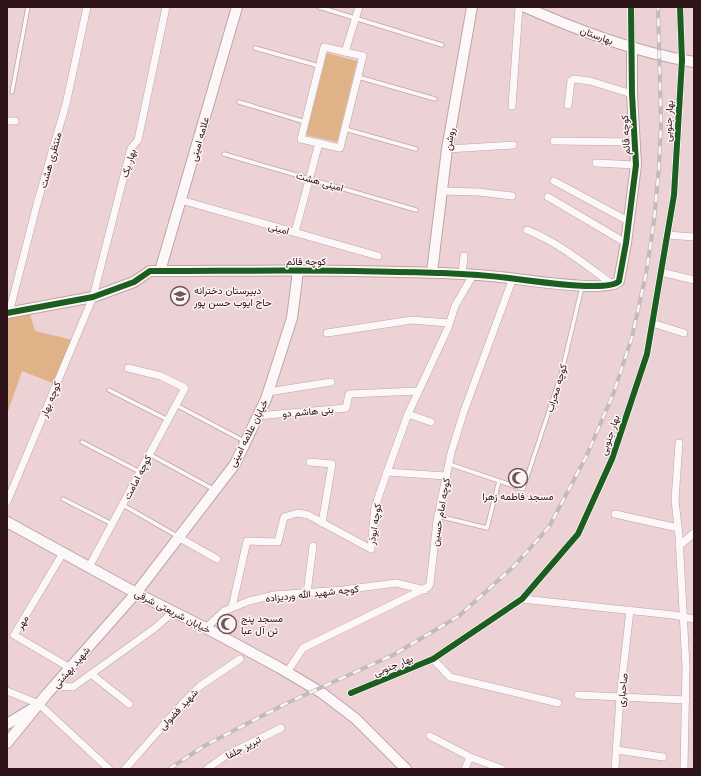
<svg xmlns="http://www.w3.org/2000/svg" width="701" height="776" font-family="'Libre Baskerville',Vazirmatn,serif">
<rect width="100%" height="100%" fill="#ecd2d5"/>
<g fill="#dfb287">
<path d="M327,53l30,8 -20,81 -31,-7z"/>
<path d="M30,314l5,17 38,9 -18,44 -33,-13 -15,43v-96z"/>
</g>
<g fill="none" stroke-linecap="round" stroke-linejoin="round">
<defs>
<g id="lane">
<path d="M319,7l123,38"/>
<path d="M255,48l64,18"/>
<path d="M358,77l77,22"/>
<path d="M12,92l16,-85"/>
<path d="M239,102l66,20"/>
<path d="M345,129l71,20"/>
<path d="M224,154l192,56"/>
<path d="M109,390l59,30"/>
<path d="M176,405l68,36"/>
<path d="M82,442l58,30"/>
<path d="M149,454l64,35"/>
<path d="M449,464l74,25 38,-114 21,-88"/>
<path d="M63,499l49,25"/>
<path d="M123,505l54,31"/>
<path d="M438,516l49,12 12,-47"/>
</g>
<g id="street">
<path d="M631,7l1,41"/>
<path d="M324,47l39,9 -23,92 -39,-9z"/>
<path d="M345,52l14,-45"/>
<path d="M568,105l3,-24 3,-2 16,2 42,13"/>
<path d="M512,106l7,-99"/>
<path d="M7,121h8"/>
<path d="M554,141l82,1"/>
<path d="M447,149l66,-4"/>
<path d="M596,163l40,2"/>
<path d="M554,181l74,40"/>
<path d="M442,191l36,1 34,4"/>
<path d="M548,197l78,46"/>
<path d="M181,200l197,56"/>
<path d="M527,230c31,12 59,35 86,55"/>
<path d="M295,232l24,-89"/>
<path d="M667,235l27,2"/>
<path d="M661,272l33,8"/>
<path d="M462,274l2,-18"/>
<path d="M9,313l28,-109 29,-100 21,-97"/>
<path d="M652,323l32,10"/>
<path d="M327,333l85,-13 37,3"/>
<path d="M268,392l63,-10"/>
<path d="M408,414l23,8"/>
<path d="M257,416l89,-8 3,-14 69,-3"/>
<path d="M679,443l-4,57 4,36 7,131 -2,102"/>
<path d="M310,462l22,2 -10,59"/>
<path d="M387,472l59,4"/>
<path d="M7,502l86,-205 38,-149 7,-8 28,-133"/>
<path d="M615,514l63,14"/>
<path d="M178,537l39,22"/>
<path d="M679,546l15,-13"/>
<path d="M63,553l-49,82 56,33"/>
<path d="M89,567l96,-179 -24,-12 -33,-8"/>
<path d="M307,593l6,-47"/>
<path d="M522,599l151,16 21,4"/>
<path d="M232,607l15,-66 31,1 6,-25 14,-4 10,2 63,34 4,-42 12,-35 21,-58 40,-86 7,-22 18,-31"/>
<path d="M206,628l18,-17 25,-10 25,-6 69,-5 53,-7 29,7"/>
<path d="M433,659l17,18 108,26"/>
<path d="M287,672l16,-24 125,-61 2,-3 7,-63 14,-68 13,-42 49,-133"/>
<path d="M91,674l38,30"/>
<path d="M54,686l19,1 82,-59 18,-16"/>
<path d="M7,691l32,13 70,65"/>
<path d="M351,693l82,-34 89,-60 56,-65 34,-75 35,-105 27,-159 8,-135 -2,-53"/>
<path d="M578,695l108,5"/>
<path d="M430,736l40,21"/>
<path d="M617,750l46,7"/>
<path d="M125,769l57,-65 18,-18 40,-27"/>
<path d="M207,769l18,-13 56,-28"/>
<path d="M465,769l5,-12 32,12"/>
<path d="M615,769l5,-71 10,-88"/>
</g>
<g id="secondary">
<path d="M525,7c55,24 110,45 169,55"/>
<path d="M160,271l77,-264"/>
<path d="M432,272l15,-123 25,-142"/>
<path d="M7,313l86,-16 41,-15 16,-11c68,0 137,-1 205,0 52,1 103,1 154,7 18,2 100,15 110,3l7,-38 10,-78 -4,-71v-46"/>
<path d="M7,522l129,71 70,35 74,40 42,25 34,26 50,50"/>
<path d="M7,724l25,-15"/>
<path d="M7,743l39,-48 90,-102 99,-129 31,-65 26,-81 6,-47"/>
</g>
</defs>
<use href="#lane" stroke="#bda4a7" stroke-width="5"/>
<use href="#street" stroke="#bda4a7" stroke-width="8"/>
<use href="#secondary" stroke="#bda4a7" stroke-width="12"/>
<use href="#lane" stroke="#fcf8f9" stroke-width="3.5"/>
<use href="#street" stroke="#fcf8f9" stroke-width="7"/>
<use href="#secondary" stroke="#fcf8f9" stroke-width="10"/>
<defs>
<path id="rail" d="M169,769l35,-23 83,-43 106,-48 66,-39 55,-50 35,-39 37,-70 28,-65 18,-55 14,-63 8,-53 5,-54 2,-43 -3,-117"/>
</defs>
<use href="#rail" stroke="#c2babc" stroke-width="4"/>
<use href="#rail" stroke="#fcf4f5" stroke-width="2.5" stroke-dasharray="8" stroke-linecap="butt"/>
<defs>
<g id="cycleway">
<path d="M7,313l86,-16 41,-15 16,-11c68,0 137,-1 205,0 52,1 103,1 154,7 18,2 100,15 110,3l7,-38 10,-78 -4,-71 -1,-87"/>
<path d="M351,693l82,-34 89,-60 56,-65 34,-75 35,-105 27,-159 8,-135 -2,-53"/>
</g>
</defs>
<use href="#cycleway" stroke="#fcf4f5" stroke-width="8"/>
<use href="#cycleway" stroke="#1b5e20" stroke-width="6"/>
</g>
<defs>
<symbol id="school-ring" viewBox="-11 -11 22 22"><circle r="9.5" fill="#fcf4f5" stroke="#70565a" stroke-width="1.5"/><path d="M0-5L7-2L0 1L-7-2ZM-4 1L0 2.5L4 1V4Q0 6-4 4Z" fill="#70565a"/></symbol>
<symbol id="mosque-ring" viewBox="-11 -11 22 22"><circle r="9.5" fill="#fcf4f5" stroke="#70565a" stroke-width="1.5"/><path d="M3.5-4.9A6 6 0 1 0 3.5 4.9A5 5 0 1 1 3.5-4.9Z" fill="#70565a"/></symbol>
</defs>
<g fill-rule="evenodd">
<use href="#school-ring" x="169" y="285" width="22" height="22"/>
<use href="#mosque-ring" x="507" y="467" width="22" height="22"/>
<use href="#mosque-ring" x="216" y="613" width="22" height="22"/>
</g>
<g text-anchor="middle" stroke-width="3" stroke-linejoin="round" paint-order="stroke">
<g font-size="10" fill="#2e1318" stroke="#fcf4f5">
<text transform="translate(597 35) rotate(20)" y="4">بهارستان</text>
<text transform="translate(668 121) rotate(-87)" y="4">بهار جنوبی</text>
<text transform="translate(625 135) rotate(-93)" y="4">کوچه قائم</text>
<text transform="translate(199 139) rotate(-74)" y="4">علامه امینی</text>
<text transform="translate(449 139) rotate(-81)" y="4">روشن</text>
<text transform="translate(50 160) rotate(-74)" y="4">منتظری هشت</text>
<text transform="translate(128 163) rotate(-73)" y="4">بهار یک</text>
<text transform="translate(320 181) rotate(16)" y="4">امینی هشت</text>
<text transform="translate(279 228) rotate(16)" y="4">امینی</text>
<text x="306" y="265">کوچه قائم</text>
<text transform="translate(556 388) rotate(-73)" y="4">کوچه محراب</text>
<text transform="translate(50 399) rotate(-67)" y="4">کوچه بهار</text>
<text transform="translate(308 411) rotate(-5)" y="4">بنی هاشم دو</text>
<text transform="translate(248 433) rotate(-63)" y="4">خیابان علامه امینی</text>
<text transform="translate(609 435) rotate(-71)" y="4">بهار جنوبی</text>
<text transform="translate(137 477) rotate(-62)" y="4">کوچه امامت</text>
<text transform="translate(440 512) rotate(-80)" y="4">کوچه امام حسین</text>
<text transform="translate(374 524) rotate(-81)" y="4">کوچه ابوذر</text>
<text transform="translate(312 593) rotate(-6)" y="4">کوچه شهید الله وردیزاده</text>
<text transform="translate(173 611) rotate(27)" y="4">خیابان شریعتی شرقی</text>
<text transform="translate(22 622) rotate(-59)" y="4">مهر</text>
<text transform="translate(393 665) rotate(-22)" y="4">بهار جنوبی</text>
<text transform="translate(71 667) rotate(-49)" y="4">شهید بهشتی</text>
<text transform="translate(622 690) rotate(-84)" y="4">صاحباری</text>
<text transform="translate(178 709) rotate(-47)" y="4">شهید فضولی</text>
<text transform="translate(243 747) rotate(-28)" y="4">تبریز جلفا</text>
</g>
<g font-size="10" fill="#2e1318" stroke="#fcf4f5" text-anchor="start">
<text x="194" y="294">دبیرستان دخترانه<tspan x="194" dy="12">حاج ایوب حسن پور</tspan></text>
<text x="518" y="500" text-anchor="middle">مسجد فاطمه زهرا</text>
<text x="241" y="622">مسجد پنج<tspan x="241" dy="12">تن آل عبا</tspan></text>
</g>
</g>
<rect width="701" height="776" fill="none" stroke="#2e1318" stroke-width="16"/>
</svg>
